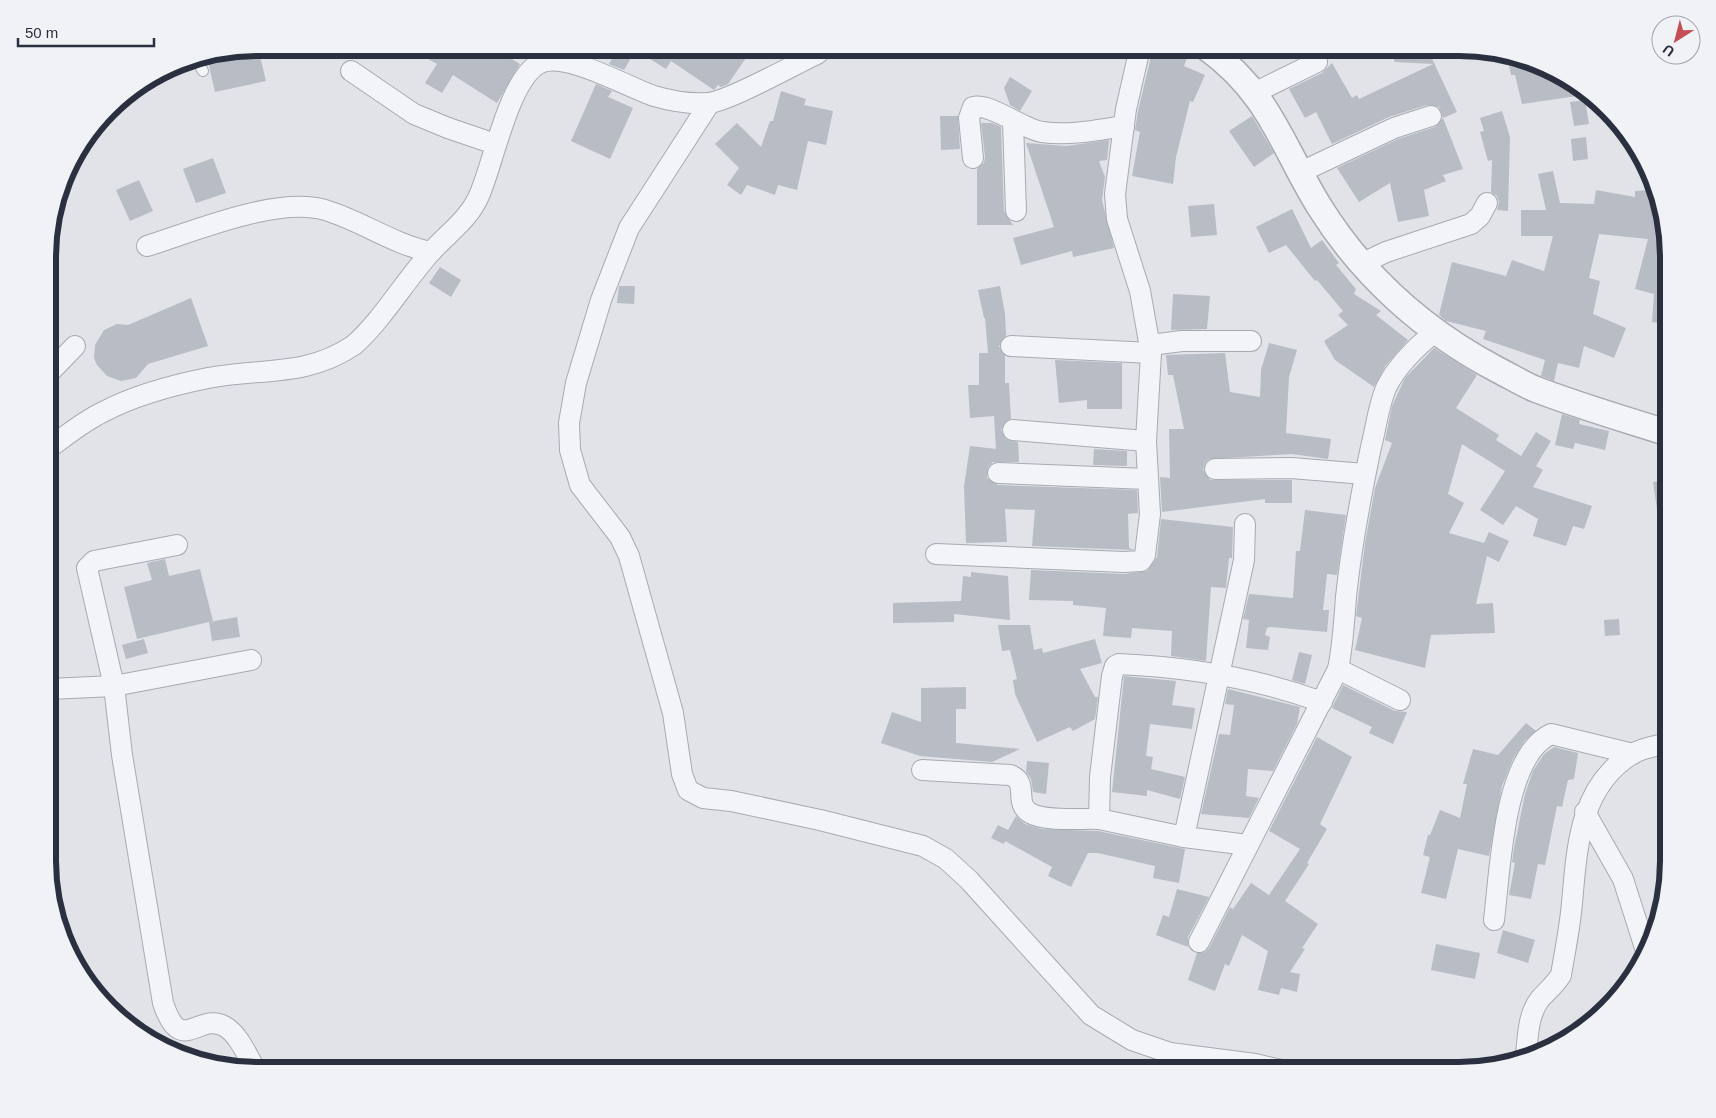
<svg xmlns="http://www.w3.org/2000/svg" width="1716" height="1118" font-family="Helvetica,sans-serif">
<rect width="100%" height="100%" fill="#e1e3e8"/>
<g fill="#b8bcc5">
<path d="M258,48l8,33 -51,11 -8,-35z"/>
<path d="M409,48h84l27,16 -23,39 -44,-28 -11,18 -17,-10 12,-19z"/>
<path d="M618,48h19l-13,22 -15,-6z"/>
<path d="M652,48h85l11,7 -20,29 -7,3 -3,-2 -4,5 -43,-29 -5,8 -19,-12z"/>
<path d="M1153,48h19l16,7 -4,11 21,9 -12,27 -3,-1 -14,56 -3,27 -41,-8 8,-44 -5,-2 3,-19z"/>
<path d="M1389,48h38l30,64 -14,6 -4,-11 -12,-2 -38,12 -57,27 -16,-32 -11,6 -16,-29 33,-16 10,-10 20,35 5,-3 2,4 74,-35 -38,-2z"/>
<path d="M1507,55l19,4 49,24 2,13 -55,8 -7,-29h-4z"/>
<path d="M1010,77l22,14 -12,20 -10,-6 -6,-17z"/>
<path d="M596,84l16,7 -4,6 25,11 -23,51 -39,-18z"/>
<path d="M781,91l25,8 -2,6 29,6 -7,34 -18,-4 -11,49 -19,-5 -3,10 -28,-10 -6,10 -14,-10 12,-17 -24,-24 22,-21 24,24 9,-26h3z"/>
<path d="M1585,100l4,24 -15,2 -4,-24z"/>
<path d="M1502,111l8,26 -2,74 -11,-1 2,-8 -2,-6 -6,-4 1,-32 -4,1 -8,-29 4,-1 -4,-13z"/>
<path d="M940,116h18l2,33 -19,1z"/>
<path d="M1252,116l22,37 -20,14 -25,-36z"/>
<path d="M1443,118l20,51 -20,6 3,6 -22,9 5,26 -31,6 -8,-39 -31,19 -22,-34 61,-29 37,-12z"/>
<path d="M981,123h11l9,4 3,84 9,14h-36v-56l7,-6 1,-6z"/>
<path d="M1586,137l2,22 -15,2 -2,-22z"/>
<path d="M1109,140l-2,20 -8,1 6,16 -3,23 12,48 -41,9 -1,-6 -51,14 -8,-27 41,-11 -28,-84 40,3z"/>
<path d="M213,158l13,35 -30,10 -13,-34z"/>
<path d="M1553,171l7,32 34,1 2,-14 39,7v-6l17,-1 16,54v80l-16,-2 2,-28 -19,-5 13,-50 -49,-5 -10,44 11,3 -7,33 33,14 -12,30 -30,-12 -5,22 -21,-5 -4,18 -13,-5 4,-16 -62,-21 3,-8 -40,-10 -7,-6 13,-53 54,14 6,-16 32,11 9,-35h-32v-26h25l-8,-36z"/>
<path d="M139,180l14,31 -23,10 -14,-31z"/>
<path d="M1214,204l3,31 -26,2 -3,-31z"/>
<path d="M1292,209l19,39 11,-8 17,23 -3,2 20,24 -2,5 27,17 -5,4 32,25 -22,25 -12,22 -39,-27 -11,-19 24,-16 -10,-10 5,-4 -26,-31 -2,1 -29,-36 -17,8 -13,-26z"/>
<path d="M440,267l21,13 -10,17 -22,-14z"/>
<path d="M619,286h16l-1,18 -17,-1z"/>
<path d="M1000,286l5,28 1,21 -7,11 6,10v27h4l2,36 -7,4 -3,7 5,9 12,3 1,20h-26l-5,5 -1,11 11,7 139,5 1,23 -10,1 1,34 5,2 -102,-4 3,-36 -30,-1 2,33 -41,1 -2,-57 6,-40 26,3 -2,-33 -24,2 -2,-33h11v-32h9l-3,-35h-1l-6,-28z"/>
<path d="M1173,294l37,2 -3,33 -36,1z"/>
<path d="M191,298l17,48 -60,18 -12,14 -15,3 -14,-5 -10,-11 -3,-7 1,-13 9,-15 13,-6 11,1z"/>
<path d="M1269,343l28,7 -8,27 -3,56 45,6 -3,20 -36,-5 -83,5 -4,4 -2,7 7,10h82v23h-27v-4l-103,13 -2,-35 10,1 -1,-49h15l-11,-54h-5l-2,-20 59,-2 5,39 30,5 1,-27z"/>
<path d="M1434,348l43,27 -21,33 43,27 -3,5 25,16 15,-24 15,9 -15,25 7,4 -10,17 59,19 -8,23 -11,-3 -7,20 -33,-10 5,-17 -22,-13 -13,19 -23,-15 25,-39 -43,-27 -14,50 16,9 -15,30 35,10 5,-11 20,9 -10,21 -12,-6 -11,48 17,-1 2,30 -64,2 -6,33 -70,-18 7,-32 -6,-2 9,-73 10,-55 17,-45 -7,-3 7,-34 13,-28z"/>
<path d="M1055,360l67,3v46h-35v-9l-28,3z"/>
<path d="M1562,414l18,6 -1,4 30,7 -4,19 -30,-7 -2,6 -18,-4z"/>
<path d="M1094,449l33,2v15l-34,-1z"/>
<path d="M1668,480v41l-9,1 -6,-40z"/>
<path d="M1305,510l41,5 -9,60 -10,-1 -4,36h6l-2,22 -57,-5 -3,1 -2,7 5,2 -2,13 -22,-2 3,-28 -6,-1 6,-25 44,4 3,-47h4z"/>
<path d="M1161,519l72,8 -1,31h-3l-3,30 -15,-1 -5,74 -35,-5 1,-25 -40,-3 -1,10 -28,-2 3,-28 -33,-3v-4l-44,-1 2,-30 93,4 23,-3 10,-14z"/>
<path d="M165,559l4,17 31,-7 13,52 -76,18 -13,-52 28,-7 -5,-17z"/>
<path d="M971,572l37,4 2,44 -56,-6v8l-61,1v-20l68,-2 2,-25 8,1z"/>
<path d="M237,617l3,20 -28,4 -3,-19z"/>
<path d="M1619,619l1,16 -15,1 -1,-16z"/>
<path d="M998,625h32l4,25 8,-2 1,5 52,-14 7,24 -22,6 15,28h3l-3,22 -22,12 -3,-4 -33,15 -22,-48 -2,-14 4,-1 -7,-29 -8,1z"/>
<path d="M144,639l4,14 -22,6 -4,-14z"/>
<path d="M1299,652l13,3 -7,29 -13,-4z"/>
<path d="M1124,676l52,5 -4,24 23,3 -3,21 -42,-5 -4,32 7,1 -2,12 34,8 -5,22 -33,-9v6l-35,-4z"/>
<path d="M1343,685l52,26 12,1 -14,32 -24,-11 3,-6 -40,-19z"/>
<path d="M966,687v22h-10v34l64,6 -28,13 -72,-6 -39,-13 11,-31 29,10v-34z"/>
<path d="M1228,689l72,18 -3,17 -24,47 -25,-2 -2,27 13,2 -10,20 -48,-4 18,-80 11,1 4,-30 -9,-1z"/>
<path d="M1526,723l10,8 -11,9 -12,19 -11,27 -13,70 -31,-7 -12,50 -25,-6 9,-36 -7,-2 5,-20h2l10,-25 20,8 7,-34h-4l10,-35 25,6z"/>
<path d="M1317,737l35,20 -32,67 7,5 -20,34 2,1 -24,37 33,23 -16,24 3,1 -15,23 10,2 -3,18 -16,-4 -2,7 -21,-5 10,-39 -26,-16 -13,31 -4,-2 -10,27 -27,-11 9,-27 8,-1 4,-4 21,-41 3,2 18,-26 18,12 31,-46 -31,-18z"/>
<path d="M1554,747l24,6 -4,26 -6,1 -6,27 -5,-1 -12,59 -7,-1 -7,35 -22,-4 6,-32 -3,-1 2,-14 11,-54 8,-23 11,-17z"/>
<path d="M1027,761l22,2 -3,31 -13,-2 -2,-13 -5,-7z"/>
<path d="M1016,816l9,8 17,5 56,2 87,18 -6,34 -26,-5 2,-12 -57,-13h-10l-17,34 -23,-11 4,-9 -47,-26 -1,3 -13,-6 7,-13 10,5z"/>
<path d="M1177,889l32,8 -21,40v10l-32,-12 7,-20 6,2z"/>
<path d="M1503,930l32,10 -7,23 -31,-10z"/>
<path d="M1436,944l44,9 -5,26 -44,-9z"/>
</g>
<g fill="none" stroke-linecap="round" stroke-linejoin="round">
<defs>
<path id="service" d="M196,60l7,11"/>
<g id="minor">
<path d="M351,71l63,43 34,14 47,16"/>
<path d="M1254,93l63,-31"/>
<path d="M709,104l-80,124 -28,72 -25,83 -7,40 1,27 10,35 40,52 9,19 44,157 9,61 6,16 15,8 28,3 89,19 103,26 23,13 23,21 122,135 41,25 38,13 85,11 26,6"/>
<path d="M1013,122l3,89"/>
<path d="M973,158l-4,-40 4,-11c18,-4 49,22 69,25 28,4 55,-2 82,-6"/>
<path d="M1301,172l93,-44 37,-12"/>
<path d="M147,246c48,-15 130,-50 178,-36 37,11 67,34 106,42"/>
<path d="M1361,264l25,-12 85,-28 9,-8 7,-13"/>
<path d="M1150,345l32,-4h69"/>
<path d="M1011,346l140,7"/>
<path d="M49,373l26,-27"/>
<path d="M1013,430l133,11"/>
<path d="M49,448c18,-13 35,-27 54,-36 32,-17 70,-27 105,-34 52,-10 99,-1 146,-33 29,-26 50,-63 77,-93 16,-18 36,-31 47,-54 15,-31 30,-119 62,-135 26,-12 89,25 114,33 17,5 36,8 53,7 19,0 88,-39 110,-49l7,-6"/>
<path d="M1215,469l76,-1 74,6"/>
<path d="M998,473l149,6"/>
<path d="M177,545l-83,16 -7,7 27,118 8,69 41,248c18,54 35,9 61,23 15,8 23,30 32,44"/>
<path d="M936,554l188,8 17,-1 4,-6 5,-41 -4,-73 5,-88 -11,-62 -23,-72 -2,-25 11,-85 14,-61"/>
<path d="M1338,669l62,31"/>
<path d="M49,689l65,-3 137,-26"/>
<path d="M922,770l88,5c20,7 3,28 20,38 15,9 51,5 69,6l1,-42 12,-101 3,-10 4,-2c67,3 140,15 203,38"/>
<path d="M1585,812l38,67 23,72"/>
<path d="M1099,819l85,18 60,-277 1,-36"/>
<path d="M1184,837l64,8"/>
<path d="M1494,920c6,-47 9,-164 57,-186l82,20"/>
<path d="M1199,942l139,-273c5,-24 6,-47 8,-72 5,-49 15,-102 25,-150 5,-19 7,-40 15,-59 11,-23 30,-41 50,-57"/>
<path d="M1526,1054c2,-18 2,-40 14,-55 7,-8 15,-14 21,-24 4,-24 9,-48 11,-72 5,-55 7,-116 60,-149 10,-6 25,-8 36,-11"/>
</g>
<path id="tertiary" d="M1207,48c63,46 74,96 112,158 44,71 107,126 179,164 12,6 25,14 37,19 44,17 89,30 133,44"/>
</defs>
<use href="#service" stroke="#a6aab2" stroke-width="12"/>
<use href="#minor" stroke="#a6aab2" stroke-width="22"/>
<use href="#tertiary" stroke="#a6aab2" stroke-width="28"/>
<use href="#service" stroke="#f3f4f7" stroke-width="10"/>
<use href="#minor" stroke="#f3f4f7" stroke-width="20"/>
<use href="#tertiary" stroke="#f3f4f7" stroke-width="25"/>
</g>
<path d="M0 0H1716V1118H0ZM257 56H1459A201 201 0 0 1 1660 257V861A201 201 0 0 1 1459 1062H257A201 201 0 0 1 56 861V257A201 201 0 0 1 257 56Z" fill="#f0f2f6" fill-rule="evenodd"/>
<path fill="none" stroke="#2a303f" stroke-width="6" d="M257 56H1459A201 201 0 0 1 1660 257V861A201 201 0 0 1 1459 1062H257A201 201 0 0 1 56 861V257A201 201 0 0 1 257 56Z"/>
<g transform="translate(1676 40) rotate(216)"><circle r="24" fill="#f0f2f6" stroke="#a1a4ad"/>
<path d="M0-4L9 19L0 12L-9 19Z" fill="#c54e55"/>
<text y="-8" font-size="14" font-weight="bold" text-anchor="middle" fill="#2a303f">U</text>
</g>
<path d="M18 38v8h136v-8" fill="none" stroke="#2a303f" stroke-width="2.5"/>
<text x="25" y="38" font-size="15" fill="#2a303f" stroke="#f0f2f6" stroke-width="4" paint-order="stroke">50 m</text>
</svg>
